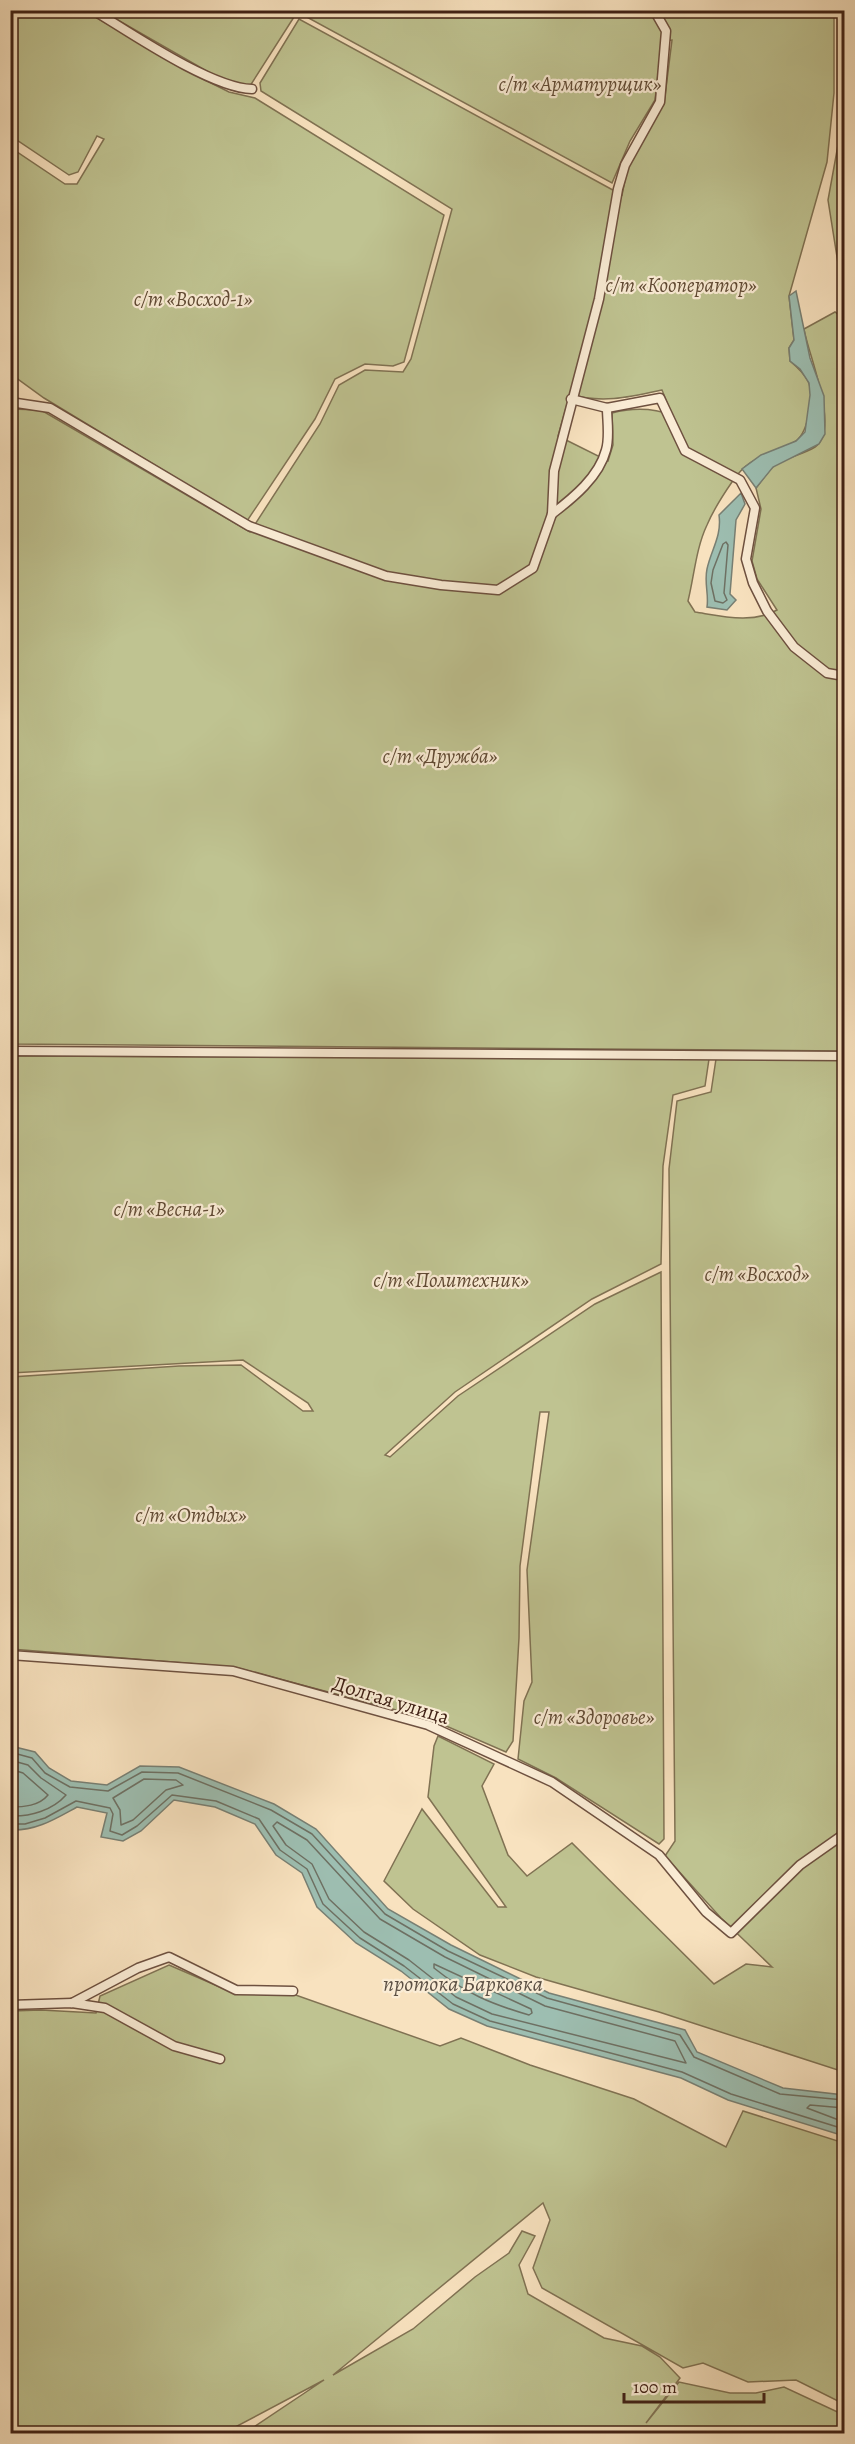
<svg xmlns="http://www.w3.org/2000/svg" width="855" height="2444" font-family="Alegreya,serif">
<rect width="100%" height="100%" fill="#f8e2bf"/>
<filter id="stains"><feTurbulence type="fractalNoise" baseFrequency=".00333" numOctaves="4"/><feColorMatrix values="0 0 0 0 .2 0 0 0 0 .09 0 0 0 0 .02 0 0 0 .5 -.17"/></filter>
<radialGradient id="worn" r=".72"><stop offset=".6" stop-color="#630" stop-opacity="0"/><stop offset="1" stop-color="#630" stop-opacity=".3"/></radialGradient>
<g fill="#bfc391" stroke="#807253" stroke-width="1.5" fill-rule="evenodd">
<path d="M293,10l1,7 -44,69 -19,-1 -129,-74z"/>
<path d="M11,11h74l116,67 28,14 26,6 189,117 -40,147 -11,4 -28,-2 -30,15 -20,40 -68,102 -203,-123 -33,-24v-226l54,36h12l27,-45 -7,-3 -19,36 -9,3 -58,-39z"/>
<path d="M302,11h532v82l-7,69 -38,134 5,44 -5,8 1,13c7,6 14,12 18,20 7,14 0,51 -12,60 -25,16 -45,12 -64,41 -9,13 -19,29 -25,43 -11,23 -13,52 -19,76l7,11c26,4 58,12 82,-2l-20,-31 -5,-18 9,-52 -5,-21c6,-7 11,-16 18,-22 12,-9 28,-11 41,-19 26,-17 -7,-93 -11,-118l31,-17 9,7v732l-833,-7v-635l30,1 209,122 70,-108 19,-39 26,-15 38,2 8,-13 41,-150 -191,-118 -1,-8 39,-64 323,176 6,-30 15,-33 21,-28 8,-64 -10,1 -7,59 -25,41 -18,42 -309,-168zM662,390l10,25c-19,-7 -41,-7 -60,-2l1,32 -5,16 -50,-25 12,-42c31,10 60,3 92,-4z"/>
<path d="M844,112v189l-16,-101z"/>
<path d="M11,1056l698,3 -4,27 -32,9 -10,71 -2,98 -69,35 -137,93 -70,63 5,2 68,-61 137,-92 66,-32 3,567 -5,5 -103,-66 -38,-19 6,-58 8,-19 -5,-112 22,-158h-9l-20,154 -1,72 -6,103 -7,11 -76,-33 -196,-52 -223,-18v-272l168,-11 62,-1 62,46h10l-5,-8 -65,-43 -232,13z"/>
<path d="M716,1059l128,1v1012l-185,-60 -123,-35 -56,-22 -67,-46 -29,-28 38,-72 76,98h8l-78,-110 6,-51 4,-10 56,28 -12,22 26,69 19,21 45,-33 142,141 32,-20 26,3 -51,-49 -56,-62 10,-15 -6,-672 8,-68 34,-9z"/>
<path d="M169,1965l67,29 54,-1 150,53 21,-8 69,27 104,34 92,48 17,-36 101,32v261l-48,-24 -48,2 -45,-19 -20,5 -141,-80 -9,-20 17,-48 -7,-17 -210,172 80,-46 62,-52 34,-24 13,-22 13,5 -16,29 9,29 76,44 38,8 18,11 20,21 -34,45 33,-41 51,11h26l28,-6 60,28v18h-599l79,-53 -100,53 -213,1v-423l30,-1 55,3 4,-17z"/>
</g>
<g fill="#9dbeb1" stroke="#787f73" stroke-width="1.5">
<path d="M796,291l14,67 14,38 1,38 -6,10 -46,23 -17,21 -14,-19 19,-14 35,-14 9,-9 5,-37 -1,-12 -9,-14 -10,-8 -1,-13 5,-8 -5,-44z"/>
<path d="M741,493l4,11 -9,16 -6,74 6,6 -9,10 -20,-3c2,-13 -3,-24 0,-38 4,-19 15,-33 12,-54z"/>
<path d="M11,1746l24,6 14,16 22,13 36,4 33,-19 39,1 95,37 42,25 72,80 63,36 98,48 136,37 12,22 86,36 61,7v41l-116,-36 -47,-22 -194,-52 -38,-17 -48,-38 -45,-28 -39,-36 -15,-34 -26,-18 -21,-31 -40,-17 -41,-7 -33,31 -18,10 -22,-4 6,-24 -30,-6c-22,12 -41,24 -66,23z"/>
</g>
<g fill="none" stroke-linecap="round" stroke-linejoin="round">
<g stroke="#6e7063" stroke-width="1.5">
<path d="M726,542l2,3 -4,48 3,7 -4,3 -8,-2 -4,-18 2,-13 10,-26z"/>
<path d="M10,1752l22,6 13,15 25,14 38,4 34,-19 36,1 93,37 41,24 73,80 63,37 99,47 133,37 14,22 86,37 64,6"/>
<path d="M10,1760l18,5 13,13 25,17c-13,15 -36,22 -56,21"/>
<path d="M10,1769l13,4 25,22c-9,11 -24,12 -38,12"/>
<path d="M144,1779l32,1 7,5 -17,5 -33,30 -12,5 -1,-15 -7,-12z"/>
<path d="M277,1822l30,18 73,79 65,38 100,49 130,35 11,22 -194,-49 -36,-17 -47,-37 -45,-28 -35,-33 -17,-35 -26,-19 -13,-19z"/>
<path d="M10,1824h15l20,-6 31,-17 34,7 3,6 -3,17 12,4 15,-9 35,-31 44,6 43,18 21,31 27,19 16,35 37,34 44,28 49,38 37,17 192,51 49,22 113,35"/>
<path d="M434,1964l97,45 1,4 -3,2c-38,-11 -64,-22 -95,-47z"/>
<path d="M844,2108l-34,-3 -3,3 37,14"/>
</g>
<defs>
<g id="street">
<path d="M93,10c38,23 118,78 159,79"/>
<path d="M571,399l36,9 53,-10 25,53 55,29 15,28 -9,51 7,24 14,28 27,36 33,26 17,3"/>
<path d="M10,402l40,6 199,118 137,50 55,9 57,5 35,-22 19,-54 2,-43 45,-172 19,-110 7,-24 35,-63 6,-71 -12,-21"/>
<path d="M552,514c21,-16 47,-37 54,-64 4,-13 1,-29 1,-42"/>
<path d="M10,1051l834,5"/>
<path d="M10,1655l223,16 195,54 124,57 107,73 47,57 25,21 69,-68 44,-31"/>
<path d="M72,2003l66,-35 31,-11 67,33 57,1"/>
<path d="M10,2005l62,-2 33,5 69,38 46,13"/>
</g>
</defs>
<use href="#street" stroke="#6e5140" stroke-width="11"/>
<use href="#street" stroke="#faecd5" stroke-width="8"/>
</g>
<g text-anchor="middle" stroke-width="4.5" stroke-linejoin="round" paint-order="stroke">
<g font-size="21" font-style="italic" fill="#604a34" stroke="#faecd5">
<text x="580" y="91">с/т «Арматурщик»</text>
<text x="681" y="292">с/т «Кооператор»</text>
<text x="193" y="306">с/т «Восход-1»</text>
<text x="440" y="763">с/т «Дружба»</text>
<text x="169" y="1216">с/т «Весна-1»</text>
<text x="757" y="1281">с/т «Восход»</text>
<text x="451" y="1287">с/т «Политехник»</text>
<text x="191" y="1522">с/т «Отдых»</text>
<text x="594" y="1724">с/т «Здоровье»</text>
</g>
<g font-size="21" fill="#402115" stroke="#faecd5">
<text transform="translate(391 1700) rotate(17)" y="7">Долгая улица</text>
</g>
<g font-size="22" font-style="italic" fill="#5c5044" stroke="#faecd5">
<text x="463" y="1991">протока Барковка</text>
</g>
</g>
<rect width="855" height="2444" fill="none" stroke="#f8e2bf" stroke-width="36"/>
<rect x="12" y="12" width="831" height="2420" fill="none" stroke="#402115" stroke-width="3"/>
<rect x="18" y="18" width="819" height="2408" fill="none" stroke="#402115" stroke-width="1.5"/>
<path d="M624 2393v9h140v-9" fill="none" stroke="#402115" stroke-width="3"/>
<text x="633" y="2393" font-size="18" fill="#402115" stroke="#faecd5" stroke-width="4.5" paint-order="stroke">100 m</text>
<rect width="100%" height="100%" filter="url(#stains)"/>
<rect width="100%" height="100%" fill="url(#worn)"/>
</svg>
